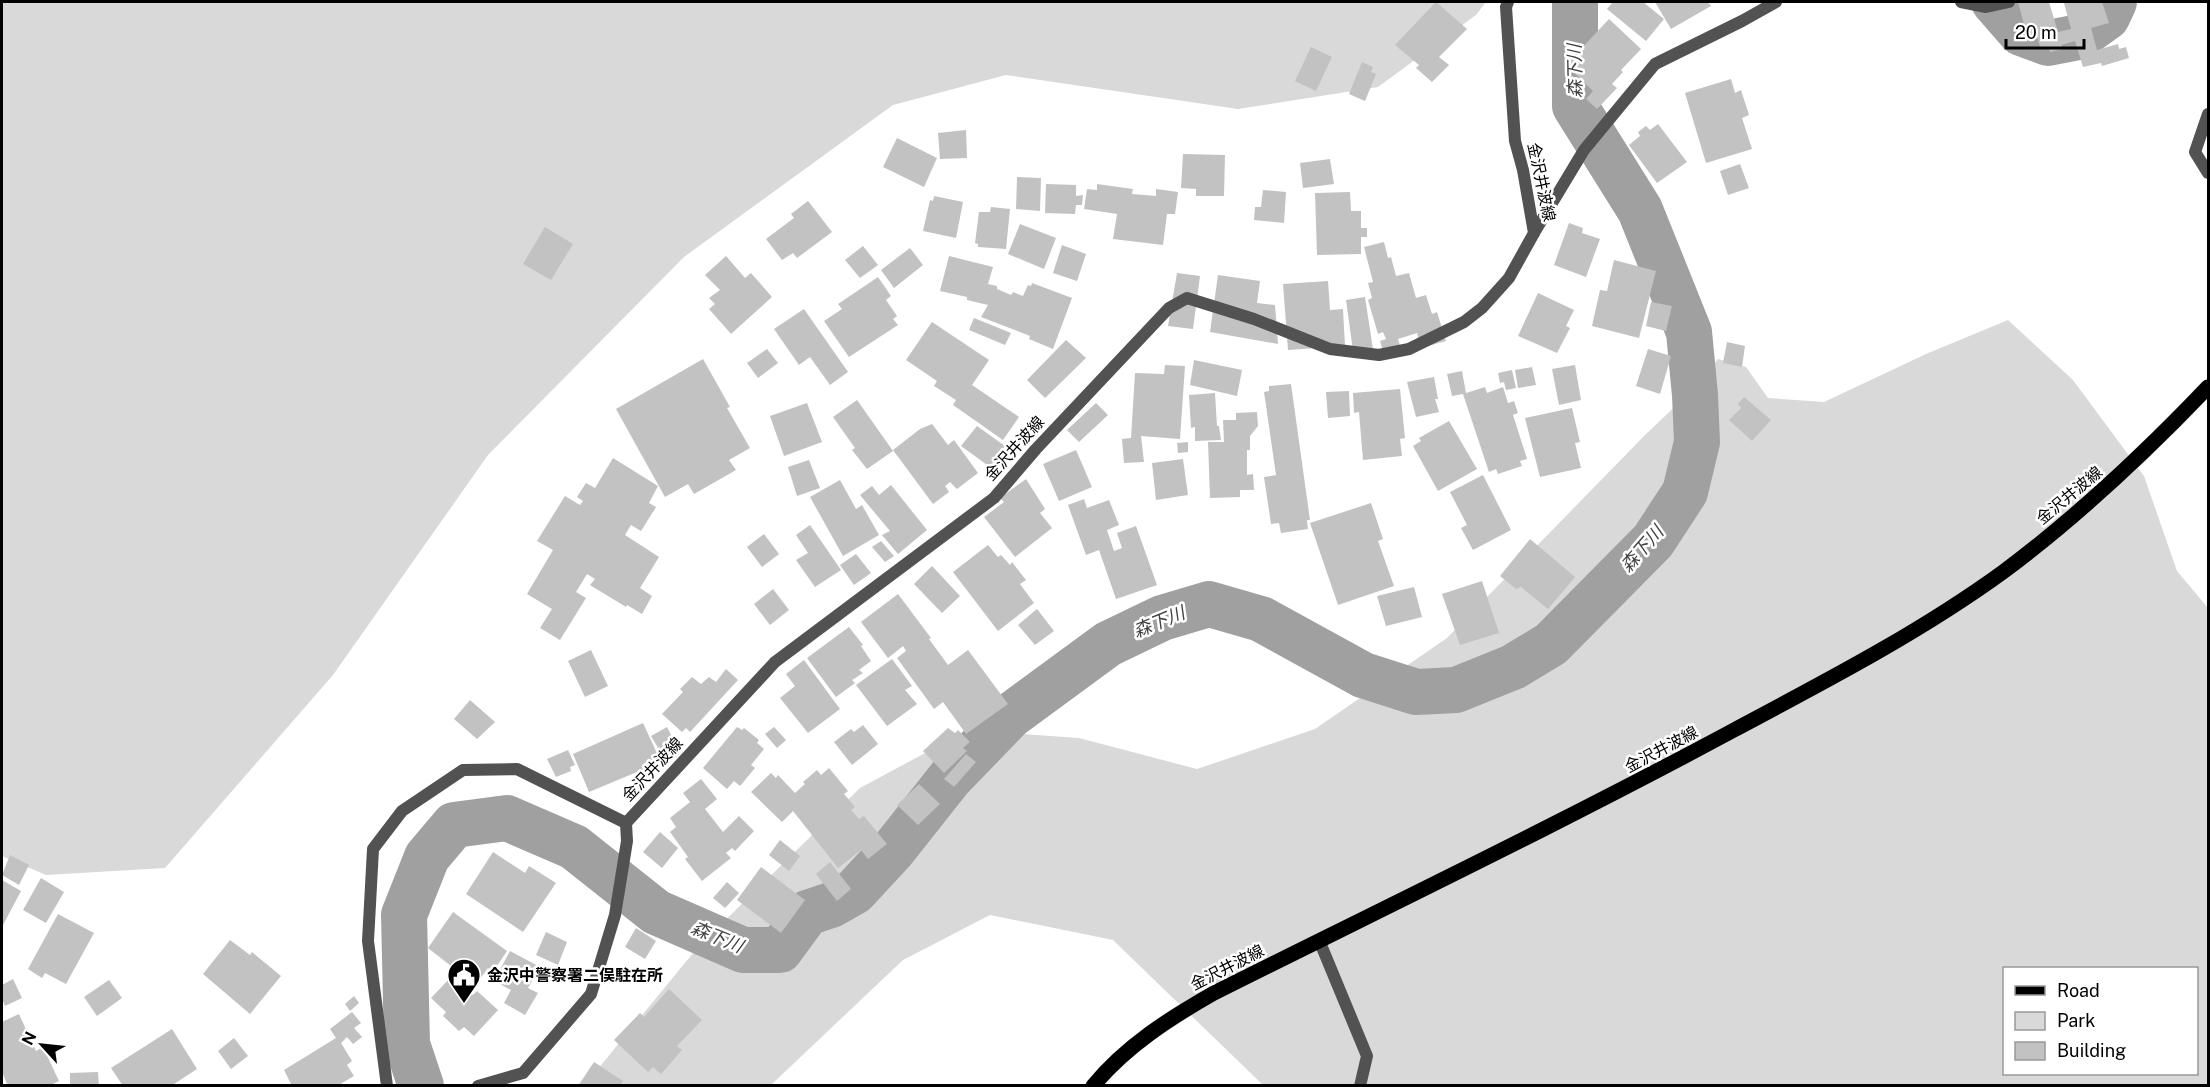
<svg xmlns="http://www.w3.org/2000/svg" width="2210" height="1087" font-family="'Public Sans','Noto Sans JP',sans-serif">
<rect width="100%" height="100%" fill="#fff"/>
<g fill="#d9d9d9" fill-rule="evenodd">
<path d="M2,2h1484l-10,13 -98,72 -140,22 -232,-34 -113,30 -209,152 -196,198 -155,220 -168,193 -119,7 -44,-19z"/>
<path d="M2008,320l65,60 71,96 33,95 31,37v477h-945l-150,-145 -123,-25 -87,45 -132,125 -184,1 1,-5 110,-134 162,-159 108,-58 111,8 118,31 118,-40 132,-91 198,-203 39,-37 34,-39 28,8 22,31 56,4 102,-48zM2004,968h192v106h-192z"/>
</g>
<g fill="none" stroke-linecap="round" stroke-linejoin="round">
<g stroke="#a0a0a0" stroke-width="46">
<path d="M1994,2l27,31 27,10 31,-6 28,-20 7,-15"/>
<path d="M421,1086l-14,-42 -3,-129 23,-58 27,-32 53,-7 67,29 82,65 87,38h37l27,-37 24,-8 23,-13 39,-42 57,-72 60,-62 98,-72 54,-26 47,-14 52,15 102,56 53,17 40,-2 57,-23 38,-23 102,-103 32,-49 12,-50 -2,-47 -6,-63 -49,-122 -65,-104v-104"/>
</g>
</g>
<g fill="#c2c2c2">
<path d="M1436,2l31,27 -28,28 10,8 -17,17 -16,-14 3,-3 -24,-20z"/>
<path d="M1613,2h30l21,17 -18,22 -39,-32z"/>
<path d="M1655,2h53l3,4 -40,23z"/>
<path d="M2018,2h31l9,30 13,-3 -7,-26 38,-1 7,21 -18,5 6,22 21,-6 1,5 7,-2 3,11 -27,8 -1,-3 -18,4 -8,-26 -14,4 2,4 -13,3 -1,-4 -8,1 -4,-12 -9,2z"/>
<path d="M1609,19l32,30 -20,21 2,2 -11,12 5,4 -20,21 -11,-10 7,-8 -27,-26z"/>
<path d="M1311,47l21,10 -16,34 -21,-10z"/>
<path d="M1362,62l11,5 -2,5 5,2 -11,27 -16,-7z"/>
<path d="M1731,79l4,14 6,-3 8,25 -7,3 10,31 -46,14 -21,-70z"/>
<path d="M1658,124l29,38 -30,21 -28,-38 11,-9 -2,-4 8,-6 4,4z"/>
<path d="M966,130l1,28 -27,1 -2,-26z"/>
<path d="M897,138l40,20 -13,29 -41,-20z"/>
<path d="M1183,154l42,1 -1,41h-28v-7l-15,-1z"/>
<path d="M1330,159l4,25 -31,4 -3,-25z"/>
<path d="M1740,164l9,24 -21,7 -8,-24z"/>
<path d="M1017,177l24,1 -1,33 -24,-2z"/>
<path d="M1046,184l30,1v11l7,-1 -1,10h-6l-1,9 -30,-1z"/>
<path d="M1097,184l36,5 -1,5 24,2v-7l22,3 -3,22h-8l-4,31 -50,-6 4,-25 -33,-5 3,-20 10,1z"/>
<path d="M1263,190l23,2 -2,31 -30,-3 1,-13h6z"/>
<path d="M1350,192l1,19h10v17h6v9h-6v17l-44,1 -2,-62z"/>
<path d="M934,196l29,6 -7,36 -33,-7 7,-31 3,1z"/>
<path d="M808,201l24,31 -35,26 -4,-5 -11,7 -16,-21 28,-21 -3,-4z"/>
<path d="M991,207l19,2 -4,40 -28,-2v-3l-3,-1 4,-31h11z"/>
<path d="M1569,223l14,5 -1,5 18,6 -14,38 -32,-12z"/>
<path d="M1020,224l36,14 -12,31 -36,-15z"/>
<path d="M545,227l28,17 -22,36 -28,-16z"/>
<path d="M1384,242l4,16 3,-1 5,19 13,-3 7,25 10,-3 6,19 5,-2 9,29 -25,7 -4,-15 -19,6 3,10 -17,5 -4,-13 6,-2 -3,-7 -5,2 -10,-34 4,-2 -4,-15 5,-1 -9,-35z"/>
<path d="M1062,245l24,9 -9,27 -24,-8z"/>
<path d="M863,246l15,19 -18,13 -15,-18z"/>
<path d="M910,248l13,17 -29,23 -13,-18z"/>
<path d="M726,256l19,22 6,-5 21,24 -41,37 -22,-25 6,-5 -6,-6 11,-8 -15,-15z"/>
<path d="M949,256l44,11 -5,17 9,2v3l14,6 2,-3 10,4 5,-11 3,1 1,-3 40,15 -19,51 -24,-10 1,-3 -49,-19 7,-12 -21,-5v-3l-27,-6z"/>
<path d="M1614,260l42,11 -17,67 -47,-12 8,-36 7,1z"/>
<path d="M1177,273l23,3 -7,53 -25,-3z"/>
<path d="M1218,275l42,6 -3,22 18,2 3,39 -68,-12z"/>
<path d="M878,277l13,19 -5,4 11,16 -4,3 5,6 -49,32 -25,-36 18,-12 -4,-5z"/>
<path d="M1328,281l2,29 13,-1 2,37 -57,4 -5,-66z"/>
<path d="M1538,293l36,17 -8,16 4,2 -13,25 -39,-17z"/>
<path d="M1365,297l9,59 -20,2 -8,-58z"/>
<path d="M1651,302l21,4 -6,25 -20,-5z"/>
<path d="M804,309l44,63 -18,13 -20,-28 -11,8 -25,-36z"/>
<path d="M974,318l37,15 -6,12 -36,-15z"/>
<path d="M932,322l57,38 -17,25 47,32 -16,23 -50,-35 3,-5 -22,-14 3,-5 -31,-21z"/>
<path d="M1066,340l20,18 -41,40 -18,-18z"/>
<path d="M1727,342l18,4 -3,21 -19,-4z"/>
<path d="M767,349l11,14 -20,15 -11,-15z"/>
<path d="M1648,349l23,7 -11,38 -24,-8z"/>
<path d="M703,359l27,48 -3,1 23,40 -21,12 7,10 -42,24 -6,-10 -23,13 -49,-88z"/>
<path d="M1194,360l48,10 -5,26 -47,-11z"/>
<path d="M1165,365l20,1 -5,73 -39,-3 3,26 -20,1 -2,-24 9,-1 4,-65 29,1z"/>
<path d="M1575,365l6,35 -22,5 -7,-36z"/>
<path d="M1532,367l4,18 -18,3 -3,-18z"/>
<path d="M1512,370l4,18 -10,2 -2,-8 -4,1 -2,-10z"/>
<path d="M1462,371l4,22 19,-6 2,6 16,-6 5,16 6,-2 4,12 -5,2 14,44 -7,2 2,5 -24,8 -2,-5 -7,3 -26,-78 -11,2 -5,-22z"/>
<path d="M1434,377l4,22h-3l4,13 -23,5 -9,-35z"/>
<path d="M1291,384l19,136h-3l1,9 -27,4 -2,-10 -8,1 -7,-47 12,-2 -12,-83 5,-1v-5z"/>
<path d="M1400,389l5,49 -5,1 2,17 -39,4 -4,-48 -5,1 -1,-20z"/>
<path d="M1349,391l1,25 -22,2 -2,-26z"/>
<path d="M1215,393l2,33h2l2,14 -26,1v-14l-4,1 -2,-33z"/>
<path d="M1744,397l27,23 -19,21 -23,-21 12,-12 -3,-4z"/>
<path d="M857,400l36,51 -26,18 -15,-19 3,-2 -22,-31z"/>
<path d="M807,403l15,39 -38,14 -14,-40z"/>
<path d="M1096,403l12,12 -29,27 -12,-12z"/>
<path d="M1572,408l8,34 -5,1 6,25 -41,9 -15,-59z"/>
<path d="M1257,412l1,14 -8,10v14h-3v25l6,-1 1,16h-14v7l-30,1 -2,-56h16l-1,-22h13v-7z"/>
<path d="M1449,421l28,48 -39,22 -25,-45 8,-5 -2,-3z"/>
<path d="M932,424l16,21 6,-5 24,33 -21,16 -7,-7 -5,4 4,6 -16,12 -40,-54 27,-21z"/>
<path d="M977,426l28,20 -15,21 -29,-21z"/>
<path d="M1188,442v10l-10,1 -1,-10z"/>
<path d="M1076,450l16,37 -33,14 -16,-37z"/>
<path d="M613,458l45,28 -9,17 7,4 -15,24 -10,-6 -6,10 34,22 -19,31 12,8 -10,18 -15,-9 -1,2 -36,-22 5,-6 -8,-5 -11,18 10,6 -26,42 -20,-12 12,-19 -25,-15 26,-44 -16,-9 28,-45 15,9 3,-4 -6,-4 9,-14 9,5z"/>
<path d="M1183,459l5,36 -32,5 -4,-37z"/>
<path d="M809,460l11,28 -23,8 -9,-29z"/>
<path d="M1483,475l28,55 -38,20 -12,-22 6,-3 -17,-33z"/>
<path d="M1026,479l19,30 -5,4 12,15 -37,29 -31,-40 20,-15 -4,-4z"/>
<path d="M840,480l16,29 6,-4 17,30 -36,21 -33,-59z"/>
<path d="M891,485l36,45 -29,24 -16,-19 8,-4 -30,-36 12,-9 7,9z"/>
<path d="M1084,499l3,9 22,-8 10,25 -12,5 7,21 8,-3 -5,-15 19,-7 21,59 -41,14 -17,-49 -13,5 -18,-50z"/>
<path d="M1371,503l12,36 -5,2 16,45 -56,19 -28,-82z"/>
<path d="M810,525l31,45 -26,17 -19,-27 12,-7 -12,-18z"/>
<path d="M764,534l15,20 -17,13 -15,-20z"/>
<path d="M1530,539l45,38 -27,32 -27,-22 -5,2 -16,-13z"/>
<path d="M881,541l13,15 -9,6 -13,-15z"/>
<path d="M988,545l10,12 3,-2 9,10 2,-3 14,18 -6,4 14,19 -36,28 -45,-59z"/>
<path d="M856,554l15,19 -17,12 -14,-20z"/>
<path d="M932,566l28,30 -18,17 -28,-29z"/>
<path d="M1482,581l17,52 -39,12 -18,-51z"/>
<path d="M1414,587l8,30 -36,9 -9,-30z"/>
<path d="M773,589l16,21 -19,15 -16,-21z"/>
<path d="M898,594l33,44 -2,1 19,26 20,-15 40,54 -42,30 -23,-32 -9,7 -37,-51 9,-7 -3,-5 -15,12 -27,-36z"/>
<path d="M1037,609l17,22 -19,14 -17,-20z"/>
<path d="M849,627l14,18 -2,1 10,15 -12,9 4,3 -11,7 3,3 -19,14 -29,-39z"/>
<path d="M591,650l17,36 -23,11 -17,-36z"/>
<path d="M892,659l20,27 -7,4 12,14 -30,22 -31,-41z"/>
<path d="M804,660l36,49 -32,24 -28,-35 15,-12 -9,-12z"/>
<path d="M726,669l12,11 -48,52 -4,-4 -4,4 -20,-18 21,-22 -3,-3 12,-12 9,7 8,-7 7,5z"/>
<path d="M470,700l25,22 -18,17 -23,-20z"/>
<path d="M643,723l18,39 -72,30 -16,-38z"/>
<path d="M863,725l15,19 -26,21 -18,-23 17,-13 3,3z"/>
<path d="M667,727l11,21 -15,8 -12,-20z"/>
<path d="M737,727l5,3 2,-2 15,12 -2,3 7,6 -13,16 4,3 -15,18 -6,-5 -7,8 -24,-21z"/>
<path d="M774,727l12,13 -9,8 -12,-14z"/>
<path d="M948,728l7,5 3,-3 12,12 -7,6 4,3 -23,22 -21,-22z"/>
<path d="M568,750l7,15 -5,2 1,4 -15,6 -9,-18z"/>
<path d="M966,754l10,8 -22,25 -10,-8z"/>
<path d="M829,768l19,23 -4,3 11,13 -4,3 8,9 5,-3 23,28 -19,15 -7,-9 -23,18 -45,-57 -11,11 -31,-30 20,-19 5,5 2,-3 17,18 10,-9 -2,-2 14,-12 4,5z"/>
<path d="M701,779l16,20 -12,10 18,23 16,-16 15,15 -19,20 -3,-3 -6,5 5,5 -29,23 -17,-22 3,-2 -18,-25 6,-5 -6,-9 20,-16 -7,-9z"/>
<path d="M919,784l21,20 -22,21 -21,-20z"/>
<path d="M660,832l18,16 -16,20 -19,-16z"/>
<path d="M780,840l20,16 -11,15 -20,-16z"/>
<path d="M493,852l32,21 4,-7 27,17 -33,49 -57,-38z"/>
<path d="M10,855l19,10 -10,20 -17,-10z"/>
<path d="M830,862l21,27 -14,12 -21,-27z"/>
<path d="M761,867l44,33 -24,33 -44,-33z"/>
<path d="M41,878l23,14 -18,31 -23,-13z"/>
<path d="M2,880l19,11 -19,36z"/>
<path d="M727,882l12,11 -14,15 -12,-10z"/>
<path d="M453,912l54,39 -14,21 -5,-4 -8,11 -16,-11 -4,5 -32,-25z"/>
<path d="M58,914l36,19 -28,51 -21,-11 -3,5 -14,-9z"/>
<path d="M636,928l20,13 -11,18 -20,-12z"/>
<path d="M546,932l21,10 -9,23 -22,-10z"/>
<path d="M230,940l20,15 2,-3 29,24 -31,38 -47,-40z"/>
<path d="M510,951l30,16 -12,21 10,5 -13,22 -21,-12 7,-13 -17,-9z"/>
<path d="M452,976l21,19 4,-4 21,19 -24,26 -10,-9 -5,4 -16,-15 3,-4 -15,-14z"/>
<path d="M13,979l9,19 -17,8 -3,-7v-14z"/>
<path d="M109,980l13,18 -25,18 -13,-19z"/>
<path d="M669,989l33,31 -25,26 5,4 -21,24 -8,-7 -5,5 -34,-32 26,-27 4,4z"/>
<path d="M354,996l5,7 -9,8 -5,-7z"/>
<path d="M352,1012l9,11 -7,5 8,9 -9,7 -6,-7 -6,6 11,18 -5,4 7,11 -17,10h-45l-8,-16 52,-32 -6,-9z"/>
<path d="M19,1014l17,37 7,-4 16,34 -10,5h-41l-6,-14v-50z"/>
<path d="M172,1029l25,40 -26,17h-48l-12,-18z"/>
<path d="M234,1038l14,18 -17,13 -13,-18z"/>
<path d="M594,1062l29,19 -3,5h-42z"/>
<path d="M98,1072l1,14h-29v-13z"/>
</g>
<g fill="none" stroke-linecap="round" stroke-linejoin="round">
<defs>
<path id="primary" d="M1093,1086c33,-40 77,-68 121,-93 174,-87 349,-171 520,-263 92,-49 185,-97 269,-158 74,-55 141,-118 205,-185"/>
</defs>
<use href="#primary" stroke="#dbdbdb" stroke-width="16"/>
<g stroke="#525252" stroke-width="12">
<path d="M1961,2l25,5 23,-5"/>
<path d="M2208,114l-13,38 13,21"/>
<path d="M1534,233l50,-83 71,-86 87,-43 34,-19"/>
<path d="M1319,940l48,116 -7,30"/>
<path d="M387,1086l-19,-145 5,-92 29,-38 61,-41 54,-1 109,54"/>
<path d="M478,1086l45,-13 68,-79 24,-79 12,-74 -1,-18 149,-161 219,-164 42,-49 133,-141 18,-10 67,21 76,30 49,6 30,-6 55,-27 18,-14 27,-30 25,-45 -11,-63 -8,-29 -9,-134 2,-5"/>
</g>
<use href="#primary" stroke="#000" stroke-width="15"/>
</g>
<defs>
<symbol id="civic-pin" viewBox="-11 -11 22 30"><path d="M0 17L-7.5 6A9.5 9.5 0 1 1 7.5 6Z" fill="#000" stroke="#fff"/><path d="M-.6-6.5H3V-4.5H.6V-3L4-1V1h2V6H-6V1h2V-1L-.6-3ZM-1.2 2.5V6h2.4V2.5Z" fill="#fff"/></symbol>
</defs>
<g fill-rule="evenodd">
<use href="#civic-pin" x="445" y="956" width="38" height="52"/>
</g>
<g text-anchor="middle" stroke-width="5" stroke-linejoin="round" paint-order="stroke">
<g font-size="16" fill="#000" stroke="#fff">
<text transform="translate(1542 182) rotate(78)" y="6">金沢井波線</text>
<text transform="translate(1014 448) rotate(-48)" y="6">金沢井波線</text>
<text transform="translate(2069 495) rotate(-40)" y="6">金沢井波線</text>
<text transform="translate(1661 749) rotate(-28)" y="6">金沢井波線</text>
<text transform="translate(652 769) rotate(-47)" y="6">金沢井波線</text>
<text transform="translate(1227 967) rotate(-27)" y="6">金沢井波線</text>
</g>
<g font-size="16" font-weight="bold" fill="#000" stroke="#fff" text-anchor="start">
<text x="487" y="981">金沢中警察署二俣駐在所</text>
</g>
<g font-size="18" font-style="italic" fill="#414141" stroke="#fff">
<text transform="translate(1575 71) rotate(-91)" y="6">森下川</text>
<text transform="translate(1642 549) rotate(-49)" y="6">森下川</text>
<text transform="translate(1159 622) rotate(-22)" y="6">森下川</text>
<text transform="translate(717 937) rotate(22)" y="6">森下川</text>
</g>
</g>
<rect width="2210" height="1087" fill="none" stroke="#000000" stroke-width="6"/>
<rect x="2003" y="967" width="195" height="108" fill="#ffffff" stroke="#999999" stroke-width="1.5"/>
<rect x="2015" y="986" width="30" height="9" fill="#000000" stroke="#999999" stroke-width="1.5"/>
<text x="2057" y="997" font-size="18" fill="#000000">Road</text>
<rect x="2015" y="1012" width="30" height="18" fill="#d9d9d9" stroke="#999999" stroke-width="1.5"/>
<text x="2057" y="1027" font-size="18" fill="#000000">Park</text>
<rect x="2015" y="1042" width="30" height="18" fill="#c2c2c2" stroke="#999999" stroke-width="1.5"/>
<text x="2057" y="1057" font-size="18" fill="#000000">Building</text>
<g transform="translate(42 1045) rotate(297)" stroke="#ffffff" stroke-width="4.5" paint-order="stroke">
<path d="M0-4.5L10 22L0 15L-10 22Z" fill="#000000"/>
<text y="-9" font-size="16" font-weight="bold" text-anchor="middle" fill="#000000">N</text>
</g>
<path d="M2006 39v9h78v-9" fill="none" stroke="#000000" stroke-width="3"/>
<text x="2015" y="39" font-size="18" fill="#000000" stroke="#ffffff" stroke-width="4.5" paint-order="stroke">20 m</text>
</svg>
